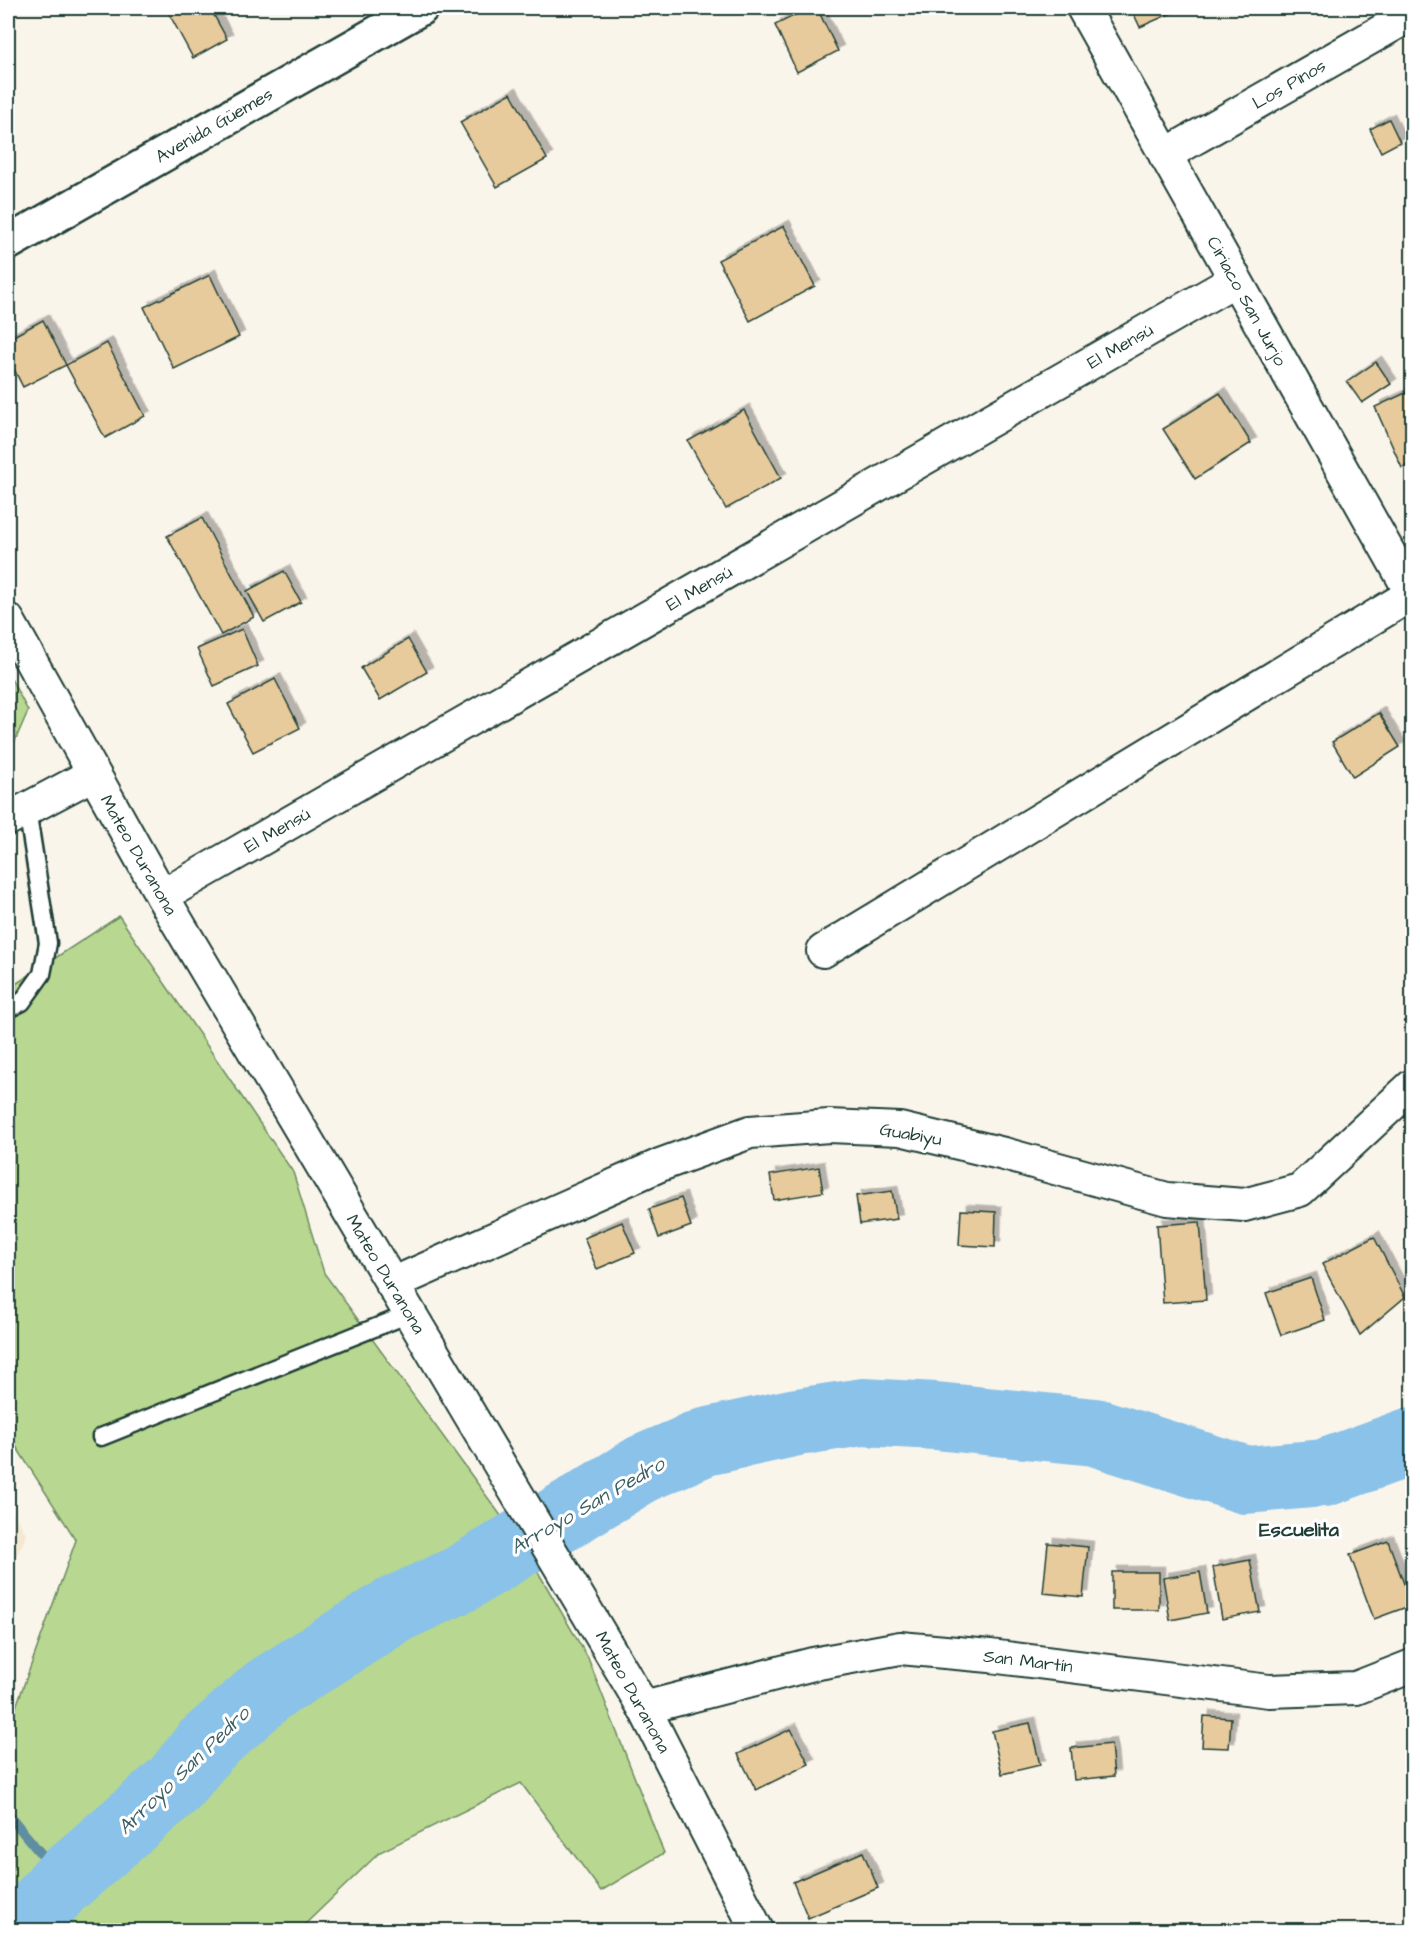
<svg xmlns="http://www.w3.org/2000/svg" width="1420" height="1938" font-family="'Architects Daughter',sans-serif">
<defs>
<filter id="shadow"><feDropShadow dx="5.5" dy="-5.5" stdDeviation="0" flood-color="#0004"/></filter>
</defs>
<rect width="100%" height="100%" fill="#faf5eb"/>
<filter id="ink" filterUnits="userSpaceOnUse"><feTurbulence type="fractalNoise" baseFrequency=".0167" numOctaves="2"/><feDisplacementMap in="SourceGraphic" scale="12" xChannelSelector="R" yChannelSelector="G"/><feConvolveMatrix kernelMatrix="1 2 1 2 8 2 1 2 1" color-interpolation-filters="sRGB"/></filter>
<g filter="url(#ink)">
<path fill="#f5e8d3" d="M8,1503l19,32 -19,37z"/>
<g fill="#b8d790" stroke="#6c8a62" stroke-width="1.5">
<path d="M8,673l20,38 -20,46z"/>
<path d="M119,916l174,256 31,101 199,273 65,112 76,195 -63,38 -80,-108 -141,69 -81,78h-291v-201l68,-189 -68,-106v-445z"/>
</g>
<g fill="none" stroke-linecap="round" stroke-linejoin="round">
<path stroke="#5f8da1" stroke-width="10" d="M8,1814l38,46 13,25"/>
<path stroke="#8ac2e9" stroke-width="68" d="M22,1930l37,-45 116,-101 30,-38 63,-56 126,-80 67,-31 183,-111 61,-26 92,-20 66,-10 73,4 159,16 151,48 78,-7 88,-32"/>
</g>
<g fill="#e8cb9c" stroke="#1f3d34" stroke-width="1.5" filter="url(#shadow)">
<path d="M166,8h44l17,31 -34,19z"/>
<path d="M810,8h7l21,43 -41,21 -22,-47z"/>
<path d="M1131,8h52l-43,19z"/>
<path d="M511,93l36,66 -50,28 -37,-65z"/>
<path d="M1389,119l11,23 -19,10 -11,-23z"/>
<path d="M784,226l31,60 -65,35 -32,-61z"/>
<path d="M210,275l29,62 -65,32 -30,-62z"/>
<path d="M43,320l23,45 -43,22 -15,-30v-18z"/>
<path d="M107,343l38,73 -40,22 -39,-73z"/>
<path d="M1376,362l15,22 -29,19 -15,-21z"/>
<path d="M1412,390v73l-10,5 -27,-61z"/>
<path d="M1220,393l31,50 -56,36 -32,-50z"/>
<path d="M744,410l37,68 -55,31 -38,-68z"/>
<path d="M202,518l52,99 -33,18 -54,-99z"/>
<path d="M284,571l17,31 -37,20 -17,-31z"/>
<path d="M242,629l16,37 -44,20 -17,-37z"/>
<path d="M408,639l19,33 -47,28 -19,-32z"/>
<path d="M275,679l25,49 -47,24 -25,-48z"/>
<path d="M1379,713l21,34 -47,30 -21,-35z"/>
<path d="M819,1167l4,25 -49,8 -4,-25z"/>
<path d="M892,1191l5,28 -37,5 -4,-28z"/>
<path d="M681,1198l10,28 -32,12 -10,-29z"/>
<path d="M961,1210l35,2 -1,35 -36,-2z"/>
<path d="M622,1222l13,31 -38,16 -13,-31z"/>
<path d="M1200,1222l6,78 -43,3 -6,-78z"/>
<path d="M1374,1237l31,60 -45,38 -38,-71z"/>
<path d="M1311,1278l14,42 -44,15 -15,-42z"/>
<path d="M1388,1541l24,64 -38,14 -24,-64z"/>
<path d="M1048,1543l40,4 -5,50 -40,-4z"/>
<path d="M1250,1560l10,52 -38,7 -9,-52z"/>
<rect x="1112" y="1572" width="47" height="38"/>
<path d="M1200,1572l7,41 -37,7 -7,-42z"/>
<path d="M1204,1716l27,2 -2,30 -27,-1z"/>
<path d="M1030,1723l10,42 -38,9 -10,-43z"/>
<path d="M791,1729l18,35 -53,26 -18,-36z"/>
<path d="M1111,1744l3,32 -40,4 -3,-32z"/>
<path d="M863,1852l15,36 -70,30 -15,-36z"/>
</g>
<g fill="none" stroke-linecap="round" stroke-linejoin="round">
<defs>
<g id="service">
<path d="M8,1009l14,-7 20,-28 6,-31 -21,-134"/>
<path d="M101,1437l308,-123"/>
</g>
<g id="minor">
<path d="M1083,8l329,586"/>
<path d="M1165,155l247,-141"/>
<path d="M8,620l154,276 482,812 113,222"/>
<path d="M8,819l85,-45"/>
<path d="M162,896l1073,-616"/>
<path d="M823,951l589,-357"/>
<path d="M392,1284l268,-119 90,-33 79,-6 71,3 104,25 163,45 77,6 56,-15 112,-104"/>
<path d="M644,1708l169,-44 87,-16 90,8 279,35 87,-3 56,-22"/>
</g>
<path id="secondary" d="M8,243l413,-235"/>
</defs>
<use href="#service" stroke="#1f3d34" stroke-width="21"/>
<use href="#minor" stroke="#1f3d34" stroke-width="36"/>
<use href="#secondary" stroke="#1f3d34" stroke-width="38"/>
<use href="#service" stroke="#fff" stroke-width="16"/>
<use href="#minor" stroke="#fff" stroke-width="32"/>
<use href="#secondary" stroke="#fff" stroke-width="33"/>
</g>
</g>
<g text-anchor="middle" stroke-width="6" stroke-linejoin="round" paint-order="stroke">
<g font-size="18" fill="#1f3d34" stroke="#fff">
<text transform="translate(1289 84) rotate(-30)" y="6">Los Pinos</text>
<text transform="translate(214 125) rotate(-30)" y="6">Avenida Güemes</text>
<text transform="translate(1247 301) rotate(61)" y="6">Ciriaco San Jurjo</text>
<text transform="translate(1120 346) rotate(-30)" y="6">El Mensú</text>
<text transform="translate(699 588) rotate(-30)" y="6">El Mensú</text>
<text transform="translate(277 830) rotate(-30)" y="6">El Mensú</text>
<text transform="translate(139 855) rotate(60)" y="6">Mateo Duranona</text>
<text transform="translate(911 1134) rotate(10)" y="6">Guabiyu</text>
<text transform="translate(386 1274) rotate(59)" y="6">Mateo Duranona</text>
<text transform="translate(1028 1661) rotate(7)" y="6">San Martín</text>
<text transform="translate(633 1692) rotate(61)" y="6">Mateo Duranona</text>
</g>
<g font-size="20" font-style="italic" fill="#3a5e61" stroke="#fff">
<text transform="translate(587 1505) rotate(-30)" y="7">Arroyo San Pedro</text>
<text transform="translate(183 1770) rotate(-44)" y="7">Arroyo San Pedro</text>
</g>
<g font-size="20" font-weight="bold" fill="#1f3d34" stroke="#fff">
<text x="1299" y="1536">Escuelita</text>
</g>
</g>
<rect width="1420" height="1938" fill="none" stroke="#fff" stroke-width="30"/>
<rect x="15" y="15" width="1390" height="1908" fill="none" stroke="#1f3d34" stroke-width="2" filter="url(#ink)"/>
</svg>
